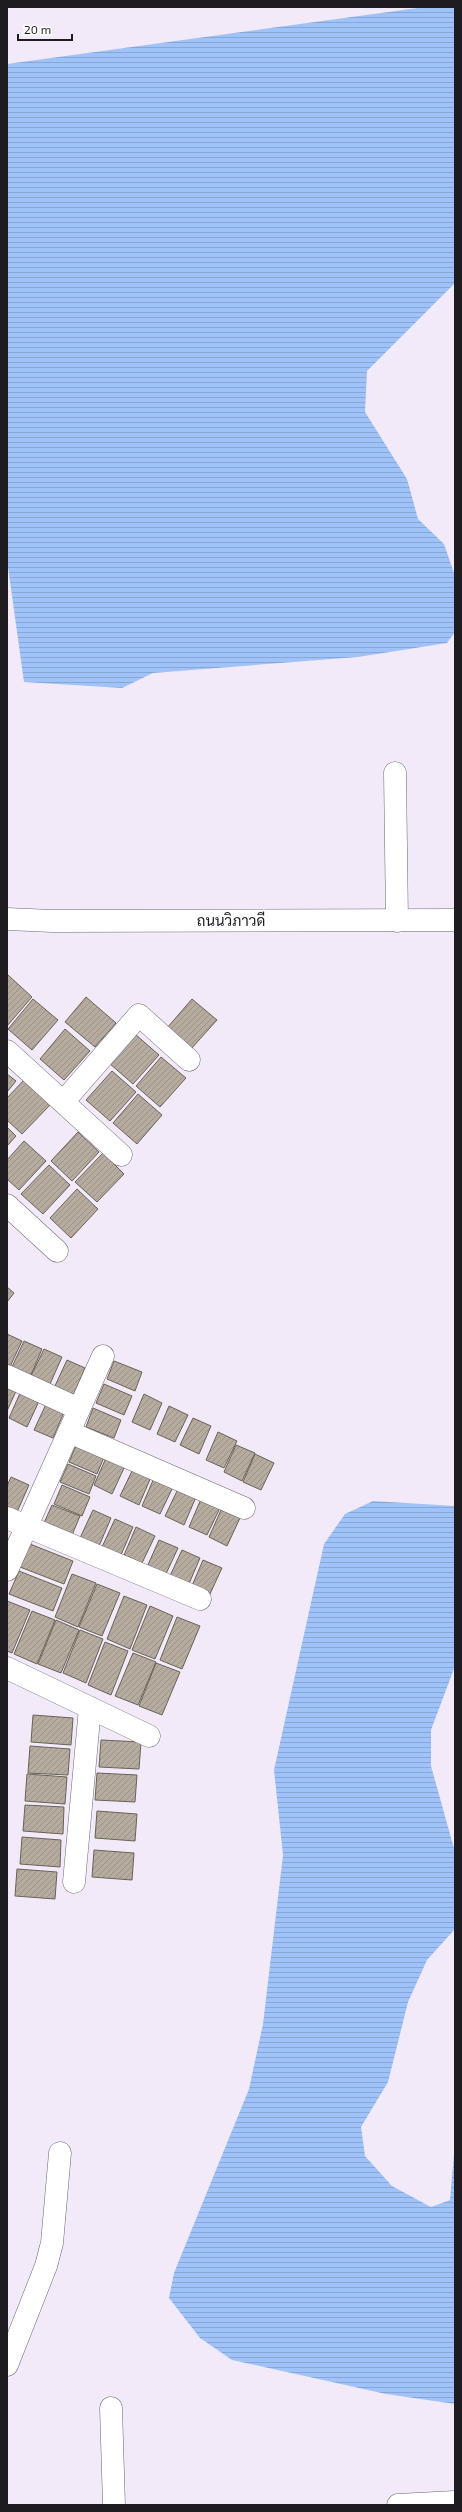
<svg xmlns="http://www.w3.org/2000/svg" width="462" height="2512" font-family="'Exo 2',Sarabun,sans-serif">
<defs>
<pattern id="water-rules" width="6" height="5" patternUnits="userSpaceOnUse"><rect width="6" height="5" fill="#9fc3f8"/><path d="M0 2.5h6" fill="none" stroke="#88a7d4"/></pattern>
<pattern id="building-hatch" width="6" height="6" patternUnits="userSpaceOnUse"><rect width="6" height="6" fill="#b5ac9f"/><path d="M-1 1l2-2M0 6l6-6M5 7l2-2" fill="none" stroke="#9b9389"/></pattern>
</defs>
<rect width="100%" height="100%" fill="#f2eaf8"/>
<g fill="url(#water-rules)">
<path d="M425,7h30v276l-88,88 -2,41 42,67 11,40 26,25 11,32v56l-8,11 -89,14 -205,16 -31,15 -98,-6 -17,-122v-496z"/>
<path d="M373,1501l82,5v160l-24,64v36l24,86v77l-28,31 -19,42 -20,80 -27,45 4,29 27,30 39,21 19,-7 5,-57v261l-69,-10 -154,-34 -32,-22 -31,-40 5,-25 75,-184 14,-65 20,-169 -9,-85 50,-226 21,-30z"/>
</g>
<g fill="url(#building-hatch)" stroke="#6a6257">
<path d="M8,975l24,22 -25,29v-49z"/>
<path d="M86,997l30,26 -21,24 -30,-25z"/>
<path d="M33,999l25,21 -26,30 -24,-21z"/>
<path d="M192,999l25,21 -26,29 -24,-21z"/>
<path d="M65,1029l25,22 -26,29 -24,-21z"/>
<path d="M135,1034l24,21 -26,29 -24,-21z"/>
<path d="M161,1057l25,21 -26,29 -24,-21z"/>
<path d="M112,1071l24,21 -26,29 -24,-21z"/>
<path d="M7,1074l9,7 -9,11z"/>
<path d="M24,1080l26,25 -28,29 -15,-14v-22z"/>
<path d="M138,1094l24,21 -25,29 -24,-21z"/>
<path d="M7,1127l9,9 -9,10z"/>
<path d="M78,1132l21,20 -27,29 -21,-20z"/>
<path d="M24,1141l22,20 -27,29 -12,-11v-19z"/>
<path d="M103,1153l21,21 -27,28 -22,-20z"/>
<path d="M49,1165l21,20 -27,29 -22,-20z"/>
<path d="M77,1189l21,20 -27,29 -21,-20z"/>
<path d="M7,1287l7,6 -7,9z"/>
<path d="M7,1334l15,7 -13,28 -2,-1z"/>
<path d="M24,1341l18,8 -12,28 -19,-8z"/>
<path d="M44,1349l18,8 -12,27 -19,-8z"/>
<path d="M67,1360l18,8 -12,28 -19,-8z"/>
<path d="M114,1361l28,11 -7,19 -28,-12z"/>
<path d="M7,1384l10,5 -10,22z"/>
<path d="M104,1384l28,12 -8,19 -28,-12z"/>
<path d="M21,1391l19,8 -13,28 -18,-9z"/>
<path d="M144,1394l18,9 -12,27 -18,-8z"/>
<path d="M47,1402l18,8 -12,28 -19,-8z"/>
<path d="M169,1406l19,9 -13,27 -18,-8z"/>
<path d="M93,1408l28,12 -7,18 -28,-11z"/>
<path d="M193,1418l18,8 -12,28 -19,-9z"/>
<path d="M218,1432l19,9 -13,27 -18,-8z"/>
<path d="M77,1443l28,12 -8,19 -28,-12z"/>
<path d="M236,1445l19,8 -13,28 -18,-9z"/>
<path d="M255,1454l19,9 -13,27 -18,-8z"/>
<path d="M106,1458l19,8 -13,28 -18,-9z"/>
<path d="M68,1464l28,12 -7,18 -29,-12z"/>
<path d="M133,1469l18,8 -12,28 -19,-9z"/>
<path d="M11,1477l18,8 -12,27 -10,-4v-22z"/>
<path d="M154,1478l19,9 -13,27 -18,-8z"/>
<path d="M62,1485l28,12 -8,19 -28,-12z"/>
<path d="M178,1489l18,8 -12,28 -19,-9z"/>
<path d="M201,1499l19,9 -13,27 -18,-8z"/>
<path d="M52,1505l28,11 -8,19 -28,-12z"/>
<path d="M93,1510l18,8 -12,28 -19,-8z"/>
<path d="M221,1510l19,8 -13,28 -18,-9z"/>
<path d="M115,1519l18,8 -12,28 -19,-8z"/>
<path d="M136,1527l19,9 -13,27 -18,-8z"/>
<path d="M159,1540l19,8 -13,28 -18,-9z"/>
<path d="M30,1544l43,17 -9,23 -44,-17z"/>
<path d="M182,1550l18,8 -12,28 -19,-8z"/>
<path d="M203,1560l19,8 -13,28 -18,-8z"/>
<path d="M19,1571l43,17 -9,23 -44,-17z"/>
<path d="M72,1574l24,9 -18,44 -23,-10z"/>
<path d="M97,1584l23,9 -18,43 -23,-9z"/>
<path d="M124,1596l23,9 -17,44 -23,-10z"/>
<path d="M7,1601l23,9 -18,43 -5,-2z"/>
<path d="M150,1606l23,10 -18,43 -23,-9z"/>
<path d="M32,1611l23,9 -18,44 -23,-10z"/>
<path d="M177,1617l23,9 -18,43 -22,-9z"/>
<path d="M56,1620l23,10 -18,43 -23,-9z"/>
<path d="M80,1630l23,9 -17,44 -23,-10z"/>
<path d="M105,1642l23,9 -17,44 -23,-10z"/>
<path d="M133,1653l23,9 -18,43 -23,-9z"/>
<path d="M156,1663l24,9 -18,43 -23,-9z"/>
<path d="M33,1715l40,3 -2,27 -40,-3z"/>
<path d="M101,1740l40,2 -2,27 -40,-2z"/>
<path d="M30,1746l40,3 -2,26 -40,-2z"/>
<path d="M97,1773l40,2 -2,27 -40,-2z"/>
<path d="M27,1774l40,3 -2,27 -40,-3z"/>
<path d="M25,1805l39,2 -1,27 -40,-3z"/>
<path d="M97,1811l40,3 -2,27 -40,-3z"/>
<path d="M22,1837l39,3 -1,27 -40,-3z"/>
<path d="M94,1850l40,3 -2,27 -40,-3z"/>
<path d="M17,1869l40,3 -2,27 -40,-3z"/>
</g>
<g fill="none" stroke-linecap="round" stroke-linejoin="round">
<defs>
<g id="minor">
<path d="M395,773l2,148"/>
<path d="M7,919l45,2 403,-1"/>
<path d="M7,1051l114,104"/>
<path d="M64,1101l75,-86 50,45"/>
<path d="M7,1205l50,46"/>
<path d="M7,1376l72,33"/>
<path d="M69,1432l175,76"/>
<path d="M7,1518l193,81"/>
<path d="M7,1570l96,-214"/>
<path d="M7,1668l142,68"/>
<path d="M74,1882l16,-174"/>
<path d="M7,2365l39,-99 6,-23 8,-90"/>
<path d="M111,2408l3,97"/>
<path d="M398,2505l57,-3"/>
</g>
</defs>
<use href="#minor" stroke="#6e6773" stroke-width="23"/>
<use href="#minor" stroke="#fff" stroke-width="22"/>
</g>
<g text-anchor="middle" stroke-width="3.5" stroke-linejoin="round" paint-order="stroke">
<g font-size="15" fill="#1f1c21" stroke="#fff">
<text x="231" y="926">ถนนวิภาวดี</text>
</g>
</g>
<rect width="462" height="2512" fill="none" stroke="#1f1c21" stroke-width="16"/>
<path d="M18 34v6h54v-6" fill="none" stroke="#1f1c21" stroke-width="2"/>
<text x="24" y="34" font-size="12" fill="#1f1c21" stroke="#ffffff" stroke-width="3" paint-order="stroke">20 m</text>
</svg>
